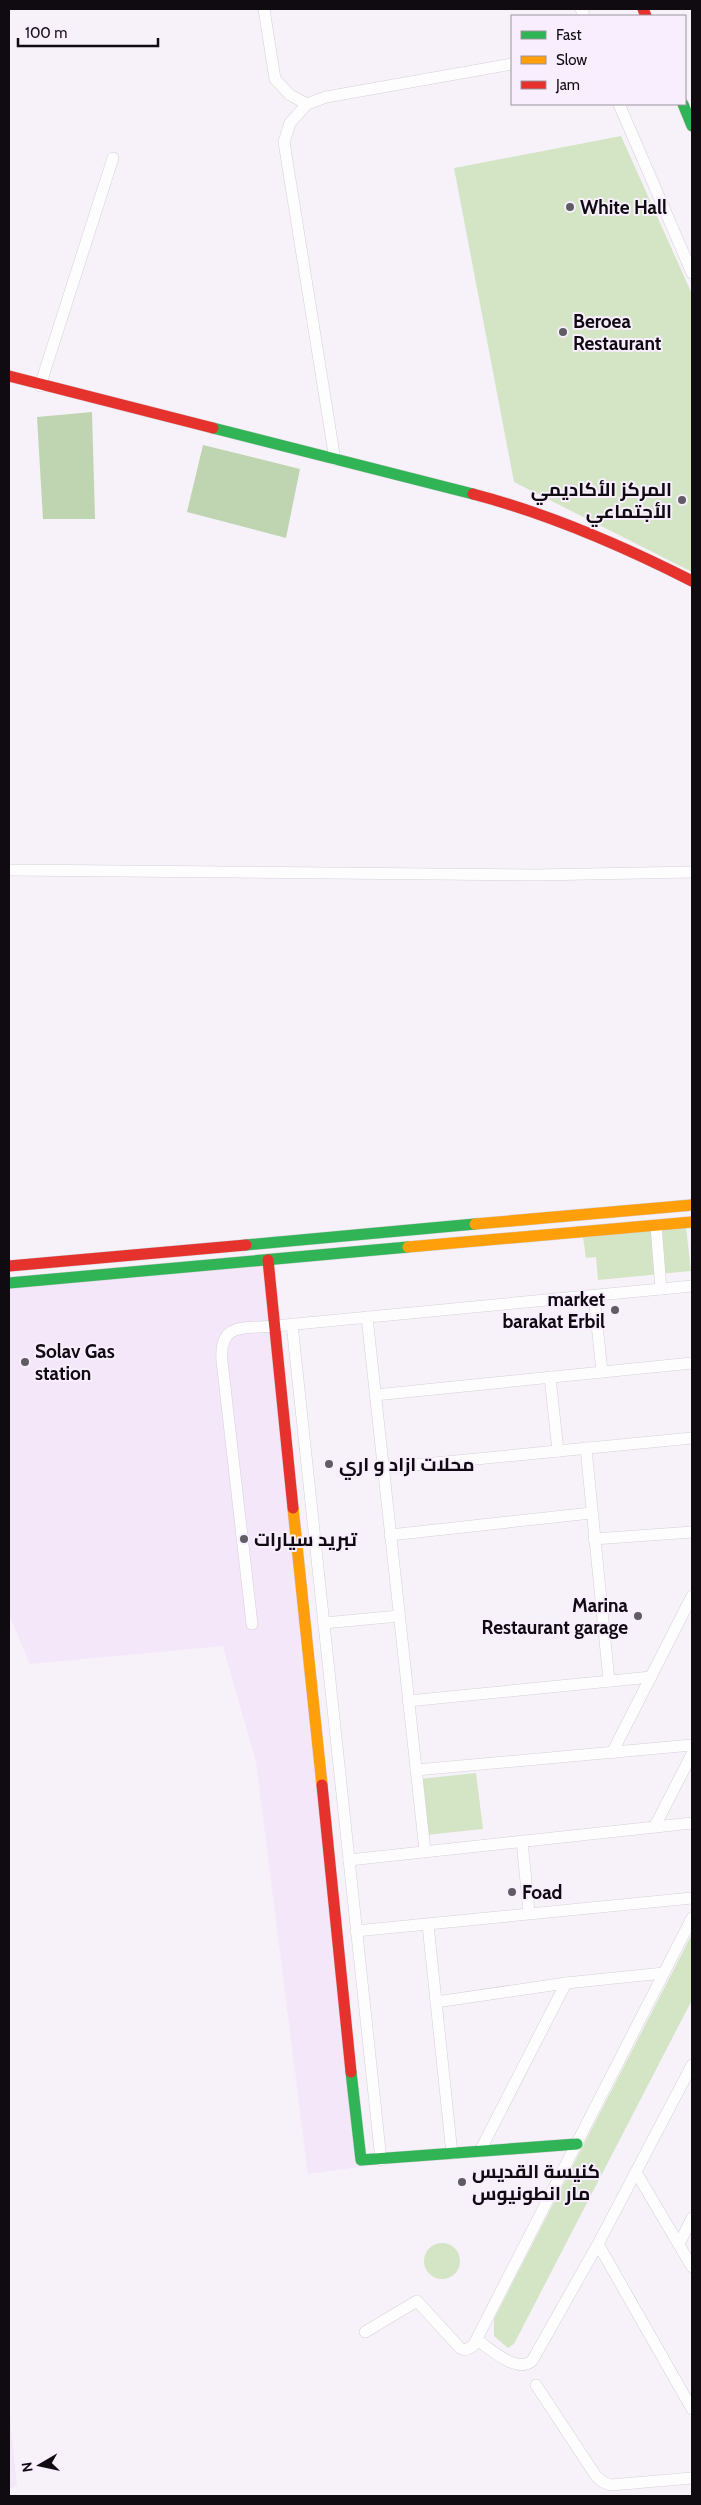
<svg xmlns="http://www.w3.org/2000/svg" width="701" height="2505" font-family="Cabin,Cairo,sans-serif">
<rect width="100%" height="100%" fill="#f7f2fa"/>
<g fill="#f3e7f9">
<path d="M270,1253l96,913 -58,8 -52,-412 -33,-116 -193,18 -21,-49v-336z"/>
<path d="M9,2409l8,76 -8,5z"/>
</g>
<g fill="#d3e5c5">
<path d="M621,136l71,158v278l-178,-90 -60,-314z"/>
<path d="M686,1227l5,44 -93,9 -2,-23 -10,1 -3,-21z"/>
<path d="M476,1773l7,56 -57,6 -6,-56z"/>
<path d="M692,1934v66l-178,344 -6,4 -14,-12v-17z"/>
<circle cx="442" cy="2261" r="18"/>
</g>
<g fill="#bfd4b0">
<path d="M92,412l3,107h-52l-6,-102z"/>
<path d="M203,445l97,24 -14,69 -99,-26z"/>
</g>
<g fill="none" stroke-linecap="round" stroke-linejoin="round">
<defs>
<g id="street">
<path d="M264,9l11,70 15,16 17,9 -17,19 -6,19 51,318"/>
<path d="M581,9l3,7"/>
<path d="M307,104l19,-7 186,-33"/>
<path d="M619,104l73,169"/>
<path d="M40,386l73,-228"/>
<path d="M9,870l528,5 155,-3"/>
<path d="M656,1225l5,64"/>
<path d="M594,1296l8,76"/>
<path d="M367,1317l58,534"/>
<path d="M292,1324l89,836"/>
<path d="M550,1377l8,74"/>
<path d="M375,1395l317,-32"/>
<path d="M586,1448l23,233"/>
<path d="M383,1468l309,-30"/>
<path d="M390,1535l201,-22"/>
<path d="M594,1539l98,-7"/>
<path d="M324,1623l75,-7"/>
<path d="M252,1624l-30,-263c-3,-40 23,-32 53,-35l417,-40"/>
<path d="M408,1701l243,-24"/>
<path d="M612,1753l80,-157"/>
<path d="M416,1770l276,-25"/>
<path d="M655,1826l37,-72"/>
<path d="M522,1841l7,71"/>
<path d="M349,1860l343,-37"/>
<path d="M428,1925l24,229"/>
<path d="M356,1931l336,-33"/>
<path d="M436,2002l130,-19 98,-10"/>
<path d="M480,2151l86,-168"/>
<path d="M636,2172l56,95"/>
<path d="M598,2244l94,165"/>
<path d="M679,2244l13,-26"/>
<path d="M365,2332l52,-31 43,47 5,2 8,-4 219,-428"/>
<path d="M477,2340c14,9 39,34 55,21l66,-117 94,-179"/>
<path d="M536,2385l60,91 7,6 8,3 81,-7"/>
</g>
<g id="fast">
<path d="M683,104l9,22"/>
<path d="M213,428l260,66"/>
<path d="M246,1245l229,-21"/>
<path d="M9,1283l399,-36"/>
<path d="M351,2072l10,88 216,-16"/>
</g>
<g id="slow">
<path d="M475,1224l217,-19"/>
<path d="M408,1247l284,-25"/>
<path d="M293,1508l29,277"/>
</g>
<g id="jam">
<path d="M643,9l3,7"/>
<path d="M9,376l204,52"/>
<path d="M473,494c77,20 148,51 219,87"/>
<path d="M268,1260l25,248"/>
<path d="M9,1266l237,-21"/>
<path d="M322,1785l29,287"/>
</g>
</defs>
<use href="#street" stroke="#d4d0d7" stroke-width="12"/>
<use href="#fast" stroke="#d4d0d7" stroke-width="12"/>
<use href="#slow" stroke="#d4d0d7" stroke-width="12"/>
<use href="#jam" stroke="#d4d0d7" stroke-width="12"/>
<use href="#street" stroke="#fefdfe" stroke-width="11"/>
<use href="#fast" stroke="#30b455" stroke-width="11"/>
<use href="#slow" stroke="#ff9f0a" stroke-width="11"/>
<use href="#jam" stroke="#e5322d" stroke-width="11"/>
</g>
<g fill="#605c63" stroke="#f8eefe" stroke-width="2">
<circle cx="570" cy="207" r="5"/>
<circle cx="563" cy="332" r="5"/>
<circle cx="682" cy="500" r="5"/>
<circle cx="615" cy="1310" r="5"/>
<circle cx="25" cy="1362" r="5"/>
<circle cx="329" cy="1464" r="5"/>
<circle cx="244" cy="1539" r="5"/>
<circle cx="638" cy="1616" r="5"/>
<circle cx="512" cy="1892" r="5"/>
<circle cx="462" cy="2182" r="5"/>
</g>
<g text-anchor="middle" stroke-width="4" stroke-linejoin="round" paint-order="stroke">
<g font-size="19" font-weight="bold" fill="#0f0b11" stroke="#f8eefe" text-anchor="start">
<text x="580" y="214">White Hall</text>
<text x="573" y="328">Beroea<tspan x="573" dy="22">Restaurant</tspan></text>
<text x="672" y="496" text-anchor="end">المركز الأكاديمي<tspan x="672" dy="22">الأجتماعي</tspan></text>
<text x="605" y="1306" text-anchor="end">market<tspan x="605" dy="22">barakat Erbil</tspan></text>
<text x="35" y="1358">Solav Gas<tspan x="35" dy="22">station</tspan></text>
<text x="339" y="1471">محلات ازاد و اري</text>
<text x="254" y="1546">تبريد سيارات</text>
<text x="628" y="1612" text-anchor="end">Marina<tspan x="628" dy="22">Restaurant garage</tspan></text>
<text x="522" y="1899">Foad</text>
<text x="472" y="2178">كنيسة القديس<tspan x="472" dy="22">مار انطونيوس</tspan></text>
</g>
</g>
<rect width="701" height="2505" fill="none" stroke="#0f0b11" stroke-width="20"/>
<rect x="511" y="15" width="175" height="90" fill="#f8eefe" stroke="#9b939f"/>
<rect x="521" y="31" width="25" height="8" fill="#30b455" stroke="#9b939f"/>
<text x="556" y="40" font-size="15" fill="#0f0b11">Fast</text>
<rect x="521" y="56" width="25" height="8" fill="#ff9f0a" stroke="#9b939f"/>
<text x="556" y="65" font-size="15" fill="#0f0b11">Slow</text>
<rect x="521" y="81" width="25" height="8" fill="#e5322d" stroke="#9b939f"/>
<text x="556" y="90" font-size="15" fill="#0f0b11">Jam</text>
<g transform="translate(40 2465) rotate(261)" stroke="#f8eefe" stroke-width="4" paint-order="stroke">
<path d="M0-4L9 19L0 12L-9 19Z" fill="#0f0b11"/>
<text y="-8" font-size="14" font-weight="bold" text-anchor="middle" fill="#0f0b11">N</text>
</g>
<path d="M18 38v8h140v-8" fill="none" stroke="#0f0b11" stroke-width="2.5"/>
<text x="25" y="38" font-size="15" fill="#0f0b11" stroke="#f8eefe" stroke-width="4" paint-order="stroke">100 m</text>
</svg>
